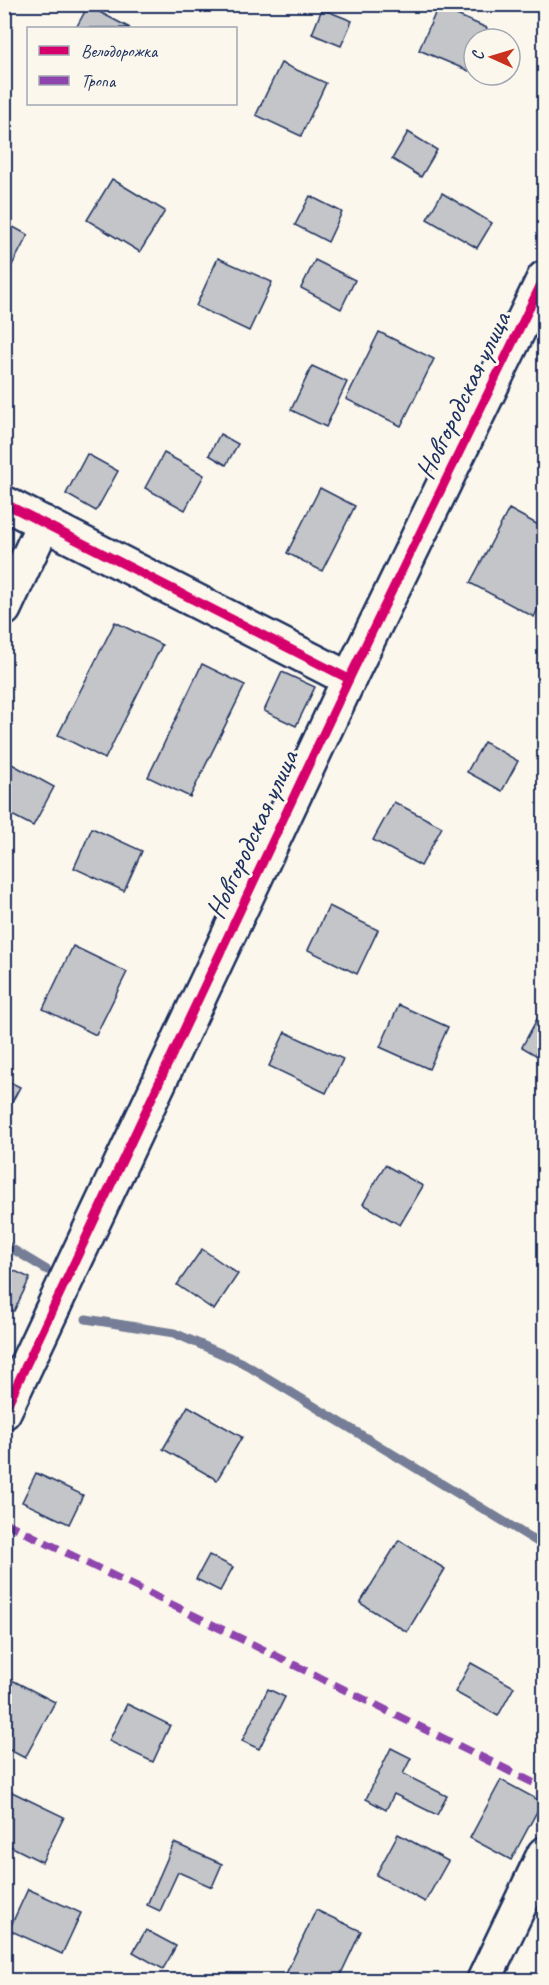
<svg xmlns="http://www.w3.org/2000/svg" width="549" height="1985" font-family="Caveat,sans-serif">
<rect width="100%" height="100%" fill="#fbf7ec"/>
<filter id="ink" filterUnits="userSpaceOnUse"><feTurbulence type="fractalNoise" baseFrequency=".0167" numOctaves="2"/><feDisplacementMap in="SourceGraphic" scale="12" xChannelSelector="R" yChannelSelector="G"/><feConvolveMatrix kernelMatrix="1 2 1 2 8 2 1 2 1" color-interpolation-filters="sRGB"/></filter>
<g filter="url(#ink)">
<g fill="none" stroke-linecap="round" stroke-linejoin="round">
<g stroke="#747e96" stroke-width="9">
<path d="M4,1244l43,26"/>
<path d="M86,1319l88,14 69,30 301,183"/>
</g>
</g>
<g fill="#c3c5c9" stroke="#1b2f5e" stroke-width="1.5">
<path d="M88,6l42,22h-54z"/>
<path d="M438,7l49,21 -4,11h-9v20l-5,12 -50,-21z"/>
<path d="M322,9l30,12 -11,25 -29,-12z"/>
<path d="M281,63l45,20 -25,53 -45,-21z"/>
<path d="M408,132l29,18 -16,27 -29,-18z"/>
<path d="M112,179l53,32 -25,41 -53,-32z"/>
<path d="M442,193l50,30 -15,25 -50,-29z"/>
<path d="M310,196l32,16 -14,30 -33,-17z"/>
<path d="M4,222l24,13 -17,32 -7,-4z"/>
<path d="M218,258l54,24 -23,49 -53,-25z"/>
<path d="M315,260l40,20 -14,29 -40,-21z"/>
<path d="M379,332l55,27 -33,67 -55,-27z"/>
<path d="M312,366l35,16 -21,45 -35,-17z"/>
<path d="M220,434l18,10 -12,21 -17,-10z"/>
<path d="M164,453l40,22 -19,35 -40,-22z"/>
<path d="M87,454l31,17 -22,40 -30,-17z"/>
<path d="M320,488l35,18 -33,65 -35,-18z"/>
<path d="M509,509l35,19v69l-10,20 -64,-34z"/>
<path d="M115,622l47,23 -57,114 -47,-24z"/>
<path d="M202,664l43,21 -55,112 -42,-20z"/>
<path d="M282,672l33,15 -19,39 -32,-15z"/>
<path d="M484,742l34,19 -16,30 -35,-19z"/>
<path d="M8,762l46,25 -21,39 -29,-15v-43z"/>
<path d="M394,802l48,25 -21,39 -48,-26z"/>
<path d="M92,828l50,23 -18,40 -50,-23z"/>
<path d="M329,906l49,24 -21,44 -49,-24z"/>
<path d="M73,946l54,26 -31,63 -53,-26z"/>
<path d="M399,1005l49,22 -19,42 -49,-22z"/>
<path d="M543,1008l1,1v51l-22,-13z"/>
<path d="M285,1032l58,27 -17,34 -57,-27z"/>
<path d="M4,1079l16,8 -16,30z"/>
<path d="M385,1165l38,21 -23,39 -37,-21z"/>
<path d="M202,1249l36,25 -24,36 -37,-25z"/>
<path d="M4,1266l26,12 -16,33 -10,-5z"/>
<path d="M188,1406l54,31 -25,43 -54,-31z"/>
<path d="M36,1473l47,22 -14,29 -47,-22z"/>
<path d="M399,1540l46,29 -38,63 -47,-29z"/>
<path d="M209,1555l24,12 -13,24 -24,-12z"/>
<path d="M471,1663l43,24 -16,29 -43,-24z"/>
<path d="M4,1676l51,26 -30,56 -21,-11z"/>
<path d="M268,1689l17,8 -26,52 -17,-8z"/>
<path d="M127,1704l43,21 -17,37 -44,-21z"/>
<path d="M391,1748l20,10 -8,16 44,22 -10,19 -43,-21 -8,16 -20,-11z"/>
<path d="M501,1780l41,22 -31,58 -41,-22z"/>
<path d="M12,1792l52,25 -22,45 -38,-19v-36z"/>
<path d="M398,1834l50,27 -23,41 -49,-27z"/>
<path d="M174,1843l48,21 -10,23 -34,-15 -18,39 -13,-6z"/>
<path d="M28,1889l53,24 -19,41 -53,-24z"/>
<path d="M316,1910l45,21 -23,49h-44l-9,-4z"/>
<path d="M146,1930l30,16 -13,23 -30,-17z"/>
<path d="M139,1973l15,7h-19z"/>
</g>
<g fill="none" stroke-linecap="round" stroke-linejoin="round">
<defs>
<g id="street">
<path d="M4,503l345,176"/>
<path d="M4,609l40,-86"/>
<path d="M4,1412l345,-733 195,-401"/>
<path d="M484,1980l60,-126"/>
</g>
</defs>
<use href="#street" stroke="#1b2f5e" stroke-width="38"/>
<use href="#street" stroke="#fbf7ec" stroke-width="33"/>
<path stroke="#8e44ad" stroke-width="8" stroke-dasharray="15 8" stroke-linecap="butt" d="M4,1522l540,266"/>
<defs>
<g id="cycleway">
<path d="M4,503l345,176"/>
<path d="M4,1412l345,-733 195,-401"/>
</g>
</defs>
<use href="#cycleway" stroke="#fbf7ec" stroke-width="13"/>
<use href="#cycleway" stroke="#d6006c" stroke-width="9"/>
</g>
</g>
<g text-anchor="middle" stroke-width="6" stroke-linejoin="round" paint-order="stroke">
<g font-size="28" fill="#1b2f5e" stroke="#fbf7ec">
<text transform="translate(462 395) rotate(-64)" y="10">Новгородская улица</text>
<text transform="translate(251 834) rotate(-65)" y="10">Новгородская улица</text>
</g>
</g>
<rect width="549" height="1985" fill="none" stroke="#fbf7ec" stroke-width="24"/>
<rect x="12" y="12" width="525" height="1961" fill="none" stroke="#1b2f5e" stroke-width="2" filter="url(#ink)"/>
<rect x="27" y="27" width="210" height="78" fill="#fbf7ec" stroke="#a1a7b3" stroke-width="1.5"/>
<rect x="39" y="46" width="30" height="9" fill="#d6006c" stroke="#a1a7b3" stroke-width="1.5"/>
<text x="81" y="57" font-size="18" fill="#1b2f5e">Велодорожка</text>
<rect x="39" y="76" width="30" height="9" fill="#8e44ad" stroke="#a1a7b3" stroke-width="1.5"/>
<text x="81" y="87" font-size="18" fill="#1b2f5e">Тропа</text>
<g transform="translate(492 57) rotate(274)"><circle r="28" fill="#fbf7ec" stroke="#a1a7b3" stroke-width="1.5"/>
<path d="M0-4.5L10 22L0 15L-10 22Z" fill="#c8321e"/>
<text y="-9" font-size="16" font-weight="bold" text-anchor="middle" fill="#1b2f5e">С</text>
</g>
</svg>
